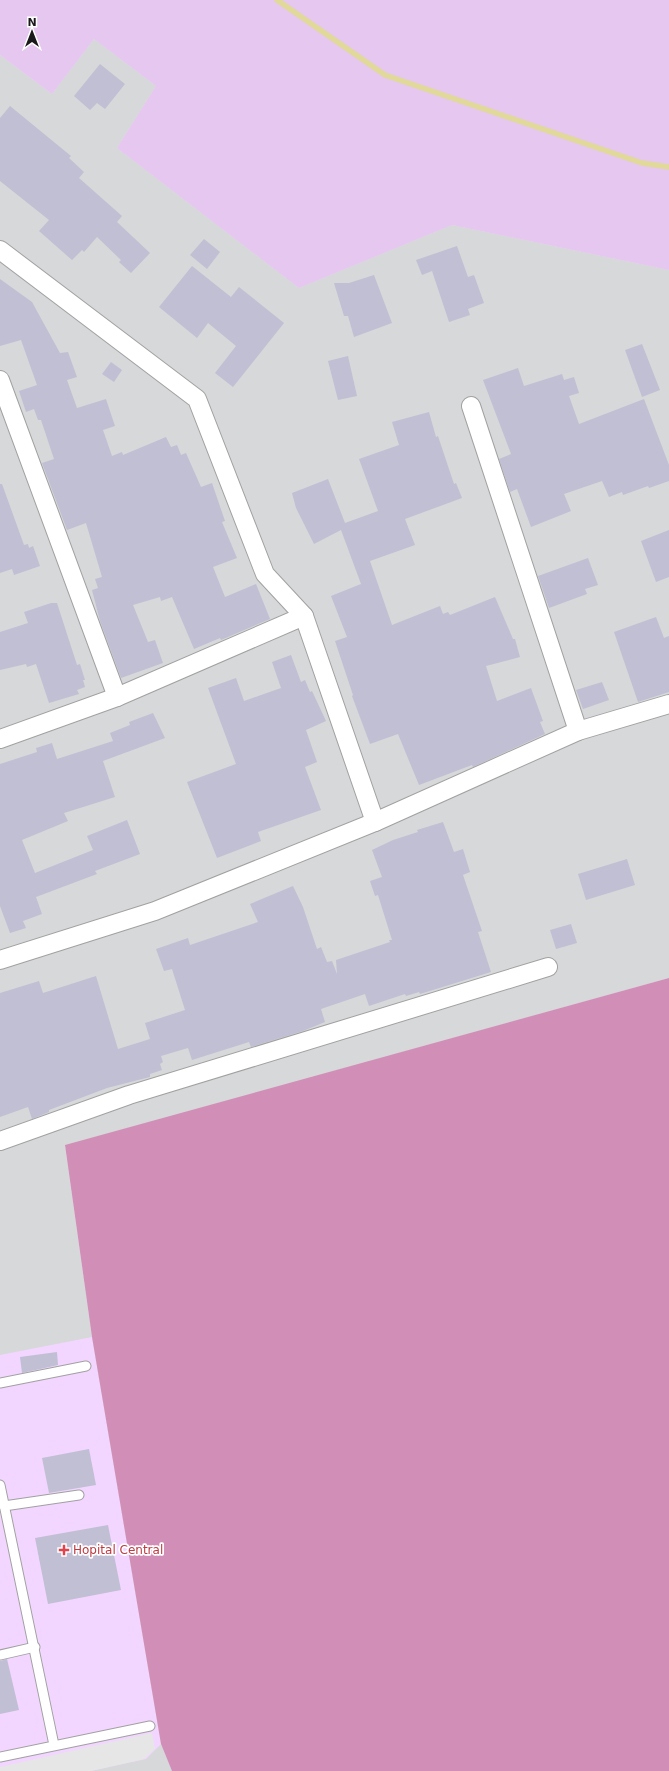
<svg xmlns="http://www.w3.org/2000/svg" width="669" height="1771" font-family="'DejaVu Sans',sans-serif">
<rect width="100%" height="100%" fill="#e4deed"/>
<path fill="#d7d8d9" d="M94,39l62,47 -39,62 182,140 153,-63 217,45v708l-604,168 27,191 69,407 11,27h-172v-1716l52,39z"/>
<path fill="#f2d6ff" d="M92,1337l69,407 -15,15 -55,12h-91v-416z"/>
<path fill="#e5c7ef" d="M0,0h669v270l-217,-45 -153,63 -182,-140 39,-62 -62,-47 -42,55 -52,-39z"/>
<path fill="#d18fb8" d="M669,978v793h-497l-11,-27 -69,-407 -27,-192z"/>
<path fill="#e6e6e6" d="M152,1733l3,16 -11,10 -53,12h-91v-4z"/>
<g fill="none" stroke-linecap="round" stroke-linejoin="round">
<path stroke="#e0d99a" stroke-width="5.5" d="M277,0l108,75 257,88 27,4"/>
</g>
<g fill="#c1bfd4">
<path d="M100,64l25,20 -20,25 -8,-6 -7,7 -16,-14z"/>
<path d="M10,106l61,50 -2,2 15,14 -5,6 43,38 -5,6 33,31 -19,20 -12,-11 2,-2 -24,-23 -13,15 -2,-2 -10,10 -33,-29 10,-11 -49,-39v-63z"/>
<path d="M204,239l16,13 -13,17 -17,-14z"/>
<path d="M457,246l11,31 6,-2 10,28 -16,6 2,6 -21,7 -17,-51 -10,4 -6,-15z"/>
<path d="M192,266l39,31 8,-10 45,36 -51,64 -18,-14 21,-27 -28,-23 -11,15 -38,-31z"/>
<path d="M374,275l18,48 -38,14 -6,-21h-4l-10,-33h15z"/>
<path d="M0,279l32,23 28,51 8,-1 9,25 -10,3 10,28 29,-9 9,27 -12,4 9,26 10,-4 1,3 43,-18 5,10 6,-2 4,10 5,-2 15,34 11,-4 13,38 -3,1 15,36 -24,9 12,30 31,-13 14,35 -49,21 -1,-2 -26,11 -22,-52 -11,4 -1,-4 -27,8 15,37 7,-2 8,23 -42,15 -21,-57 -8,-31 6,-2 -3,-9 7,-2 -16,-54 -19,7 -25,-67 12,-4 -13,-39h-3l-4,-11 -8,3 -7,-21 18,-6 -16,-45 -21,6z"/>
<path d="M642,344l18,46 -18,7 -17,-47z"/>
<path d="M348,356l9,40 -19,4 -10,-39z"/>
<path d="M111,362l11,8 -8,12 -12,-8z"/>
<path d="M518,368l6,18 38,-12 2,6 10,-3 5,16 -10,3 10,28 65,-25 25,66v16l-20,7 -1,-2 -25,9 -1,-3 -13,5 -7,-16 -38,13 7,17 -40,16 -14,-38 -7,3 -11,-33 12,-5 -28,-74z"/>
<path d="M429,412l7,25 2,-1 16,48 2,-1 6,15 -57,21 10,26 -45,16 22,64 48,-19 3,8 5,-2 2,3 45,-18 18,42h2l5,18 -34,9 11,35 34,-13 12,33 -3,1 5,12 -72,33 -1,-2 -53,20 -21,-51 -28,10 -18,-48 1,-1 -18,-54 12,-4 -16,-41 30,-12 -20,-54 -27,14 -18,-36 -4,-15 36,-14 17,44 33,-12 -19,-52 40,-14 -7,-23z"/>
<path d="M0,484h2l22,61 4,-1 1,4 4,-2 7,20 -26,9 -2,-6 -12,4z"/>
<path d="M669,530v47l-13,5 -15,-41z"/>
<path d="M588,558l10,27 -13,4 2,5 -38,14 -11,-32z"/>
<path d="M51,603h6l20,62 3,-1 5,16h-2l2,7 -8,3 2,4 -30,9 -13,-39 -9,3 -1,-3 -26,6v-38l28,-9 -4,-11z"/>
<path d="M656,617l8,21 5,-2v56l-31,10 -24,-70z"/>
<path d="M291,655l10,27 4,-2 5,12 2,-1 14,30 -20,9 11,32 -12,5 16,43 -63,22 3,9 -44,17 -30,-76 49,-18 -28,-76 28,-10 8,23 37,-13 -9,-26z"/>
<path d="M602,682l7,18 -26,9 -7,-19z"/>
<path d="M153,713l12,25 -62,23 12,36 -51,16 4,8 -46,19 13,33 58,-23 -6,-14 40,-16 13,34 -45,17 2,3 -61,23 6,17 -19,7 3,7 -16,5 -10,-27v-142l37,-12 -1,-4 16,-5 5,16 56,-18 -3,-8 20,-8 -1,-3z"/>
<path d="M443,822l11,30 9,-3 7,23 -7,3 19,56 -4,1 13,40 -71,22 -1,-2 -13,4 -1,-2 -36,12 -4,-12 -44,15 4,13 -22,9 -52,16 -2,-5 -57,18 -4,-12 -27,8 2,6 -3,2 2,6 -12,4v3l-43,11 -58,22v2l-17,7 -4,-12 -28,10v-124l39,-12 4,12 53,-17 22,73 32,-10 -5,-16 40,-13 -13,-41 -8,2 -8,-22 32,-11 2,7 68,-23 -8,-18 43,-18 10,21 14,42 4,-2 6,15 5,-1 5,13 -1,-14 54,-18 -1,-2h3l-14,-45 -3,1 -5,-15 12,-4 -10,-27 21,-10 25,-8 -1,-2z"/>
<path d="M627,859l8,26 -49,15 -8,-26z"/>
<path d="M571,924l6,19 -21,6 -6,-19z"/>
<path d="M57,1352l1,13 -36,8 -2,-16z"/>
<path d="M89,1449l7,36 -47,8 -7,-35z"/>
<path d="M108,1525l13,65 -73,14 -13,-66z"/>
<path d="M7,1659l12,51 -19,4v-53z"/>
</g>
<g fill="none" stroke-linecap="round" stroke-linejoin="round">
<defs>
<g id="lane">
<path d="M0,1383l86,-17"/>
<path d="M0,1485l54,260"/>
<path d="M4,1506l75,-11"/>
<path d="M0,1655l35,-8"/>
<path d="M0,1757l150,-31"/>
</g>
<g id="street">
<path d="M0,250l197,149 68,175 39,42 71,206"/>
<path d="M0,380l117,317"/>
<path d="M471,406l107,325"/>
<path d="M0,739l117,-42 187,-81"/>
<path d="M0,960l155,-49 220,-89 203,-91 91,-27"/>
<path d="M0,1141l129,-46 419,-128"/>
</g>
</defs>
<use href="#lane" stroke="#a1a1a1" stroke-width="11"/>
<use href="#street" stroke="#a1a1a1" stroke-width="20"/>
<use href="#lane" stroke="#fff" stroke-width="9"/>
<use href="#street" stroke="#fff" stroke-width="18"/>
</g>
<path fill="#e0444e" stroke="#fff" stroke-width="1.5" d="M62 1544h4v4h4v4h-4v4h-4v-4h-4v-4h4z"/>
<g text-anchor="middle" stroke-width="3.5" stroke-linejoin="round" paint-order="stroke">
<g font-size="12" fill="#be3a42" stroke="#fff" text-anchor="start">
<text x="73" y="1554">Hopital Central</text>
</g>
</g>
<g transform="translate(32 32)" stroke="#ffffff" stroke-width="3" paint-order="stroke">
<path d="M0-3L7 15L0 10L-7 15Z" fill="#1a1a1a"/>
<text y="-6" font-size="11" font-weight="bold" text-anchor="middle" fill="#1a1a1a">N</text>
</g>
</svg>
